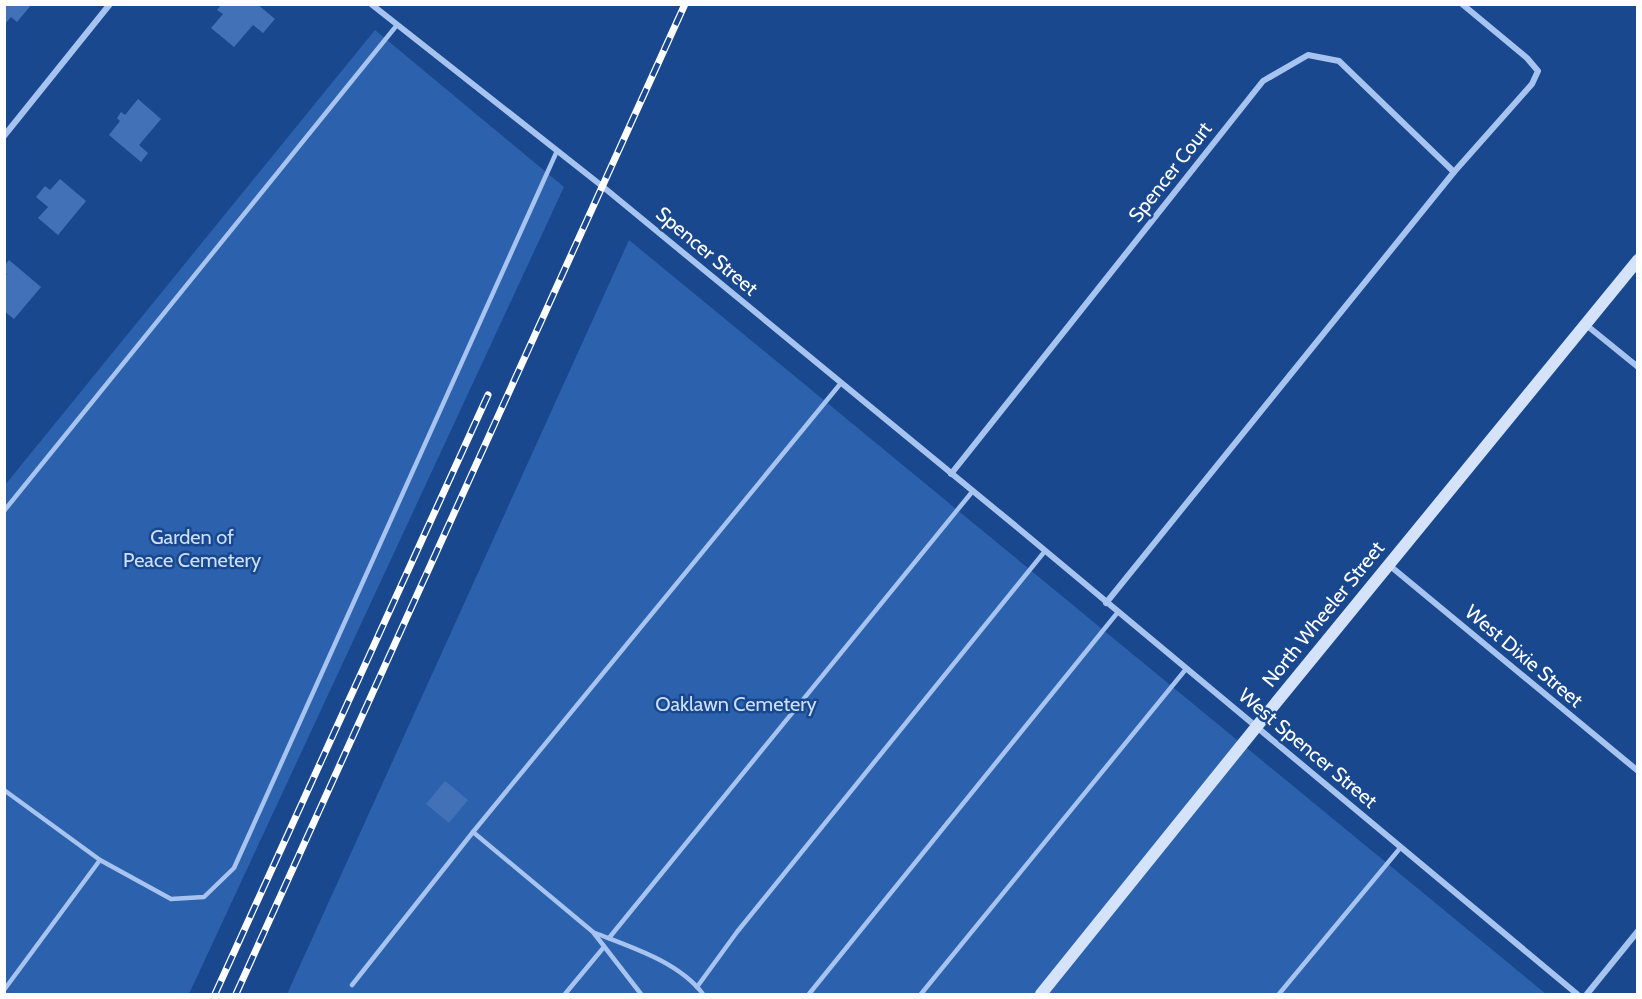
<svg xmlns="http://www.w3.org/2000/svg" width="1642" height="999" font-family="Cabin,sans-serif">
<rect width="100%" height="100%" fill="#19488f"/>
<g fill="#2c61ad">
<path d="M375,30l189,157 -375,807h-184v-509z"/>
<path d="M629,240l917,754h-1259z"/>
</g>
<g fill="#4271b7">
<path d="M4,4h28l-15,18 -6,-5 -7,8z"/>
<path d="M222,4h35l18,15 -12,14 -10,-8 -19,22 -23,-19 12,-14 -6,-4z"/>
<path d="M138,99l23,20 -22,26 9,8 -7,9 -32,-27 11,-14 -3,-3 4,-6 4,3z"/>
<path d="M60,179l26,22 -28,34 -20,-17 10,-11 -12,-10 9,-11 5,4z"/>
<path d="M9,260l32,27 -27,32 -10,-8v-34l3,-3 -3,-2v-6z"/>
<path d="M445,781l23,19 -19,23 -23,-19z"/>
</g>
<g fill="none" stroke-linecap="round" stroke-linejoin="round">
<g stroke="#a6c4ef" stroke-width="4.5">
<path d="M4,511l393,-486"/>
<path d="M4,790l96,70 -96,130"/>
<path d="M473,832l120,100 48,62"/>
<path d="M100,860l71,39 33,-2 30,-29 323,-717"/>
<path d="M595,933c36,14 84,29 108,61"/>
<path d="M609,938l363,-446"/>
<path d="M352,985l121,-153 368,-449"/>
<path d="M697,987l40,-55 308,-381"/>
<path d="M565,994l39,-47"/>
<path d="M809,994l309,-382"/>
<path d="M921,994l265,-325"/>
<path d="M1279,994l122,-147"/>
</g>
<g stroke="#a6c4ef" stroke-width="6">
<path d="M371,4l231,182 416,342 559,466"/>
<path d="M4,136l106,-132"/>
<path d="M1454,172l78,-88 6,-13 -11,-13 -65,-54"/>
<path d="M1585,324l53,43"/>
<path d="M951,474l312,-393 45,-26 31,6 115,111 -348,431"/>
<path d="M1389,565l249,206"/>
<path d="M1587,994l51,-63"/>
</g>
<path stroke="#d4e3fa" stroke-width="12" d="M1041,994l216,-268 381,-466"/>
<defs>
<g id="rail">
<path d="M215,994l273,-599"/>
<path d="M236,994l449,-990"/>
</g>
</defs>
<use href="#rail" stroke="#fff" stroke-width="7"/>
<use href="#rail" stroke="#19488f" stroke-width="4.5" stroke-dasharray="14" stroke-linecap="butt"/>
</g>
<g text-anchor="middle" stroke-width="5" stroke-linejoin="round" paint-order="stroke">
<g font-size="20" fill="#fff" stroke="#19488f">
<text transform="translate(1170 172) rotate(-52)" y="7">Spencer Court</text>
<text transform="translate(707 251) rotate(40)" y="7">Spencer Street</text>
<text transform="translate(1323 614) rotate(-51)" y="7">North Wheeler Street</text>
<text transform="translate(1524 656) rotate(40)" y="7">West Dixie Street</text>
<text transform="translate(1308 748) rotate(40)" y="7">West Spencer Street</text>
</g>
<g font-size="20" fill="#cde0fa" stroke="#19488f">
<text x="192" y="544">Garden of<tspan x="192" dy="23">Peace Cemetery</tspan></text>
<text x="736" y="711">Oaklawn Cemetery</text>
</g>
</g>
<rect width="1642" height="999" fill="none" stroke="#ffffff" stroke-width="12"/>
</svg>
